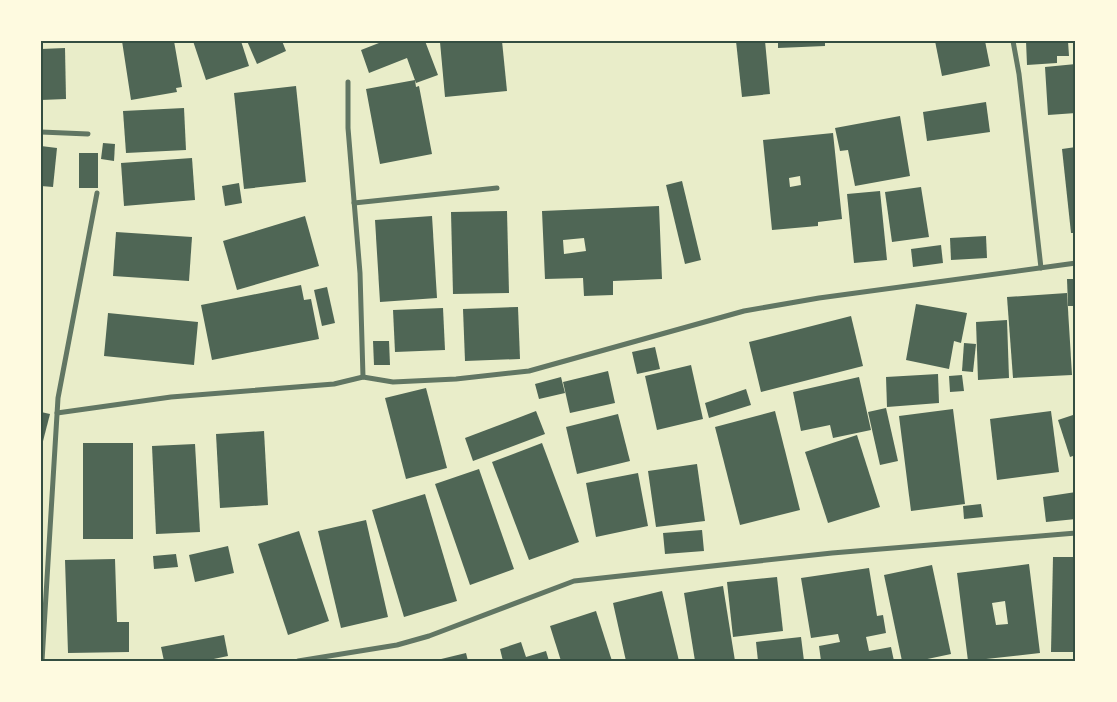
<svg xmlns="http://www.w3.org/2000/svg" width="1117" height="702" font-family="'Roboto Condensed',sans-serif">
<rect width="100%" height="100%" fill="#e9edc9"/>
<g fill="#4f6655" fill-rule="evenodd">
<path d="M122,41h52l8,46 -6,1 1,4 -46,8z"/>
<path d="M193,41h48l8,25 -43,14z"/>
<path d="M247,41h35l4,10 -29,13z"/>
<path d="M384,41h41l13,34 -22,8 -9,-25 -38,15 -8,-23z"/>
<path d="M502,41l5,50 -62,6 -5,-55z"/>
<path d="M736,41h29l5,53 -28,3z"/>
<path d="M778,41h47v5l-47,2z"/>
<path d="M935,41h50l5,25 -48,10z"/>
<path d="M1026,41h42l1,15h-12v7l-30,2z"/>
<path d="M65,48l1,51 -25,1v-51z"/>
<path d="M1076,64v49l-28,2 -3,-48z"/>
<path d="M415,80l1,7 3,-1 13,68 -52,10 -14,-75z"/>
<path d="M296,86l10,96 -62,7 -10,-96z"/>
<path d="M986,102l4,30 -63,9 -4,-29z"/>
<path d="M184,108l2,42 -60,3 -3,-42z"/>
<path d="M900,116l10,60 -55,10 -7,-36 -8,1 -5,-23z"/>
<path d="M833,133l9,86 -24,3v4l-46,4 -9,-90zM800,176l1,9 -11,2 -1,-9z"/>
<path d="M103,143l12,1 -1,17 -13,-2z"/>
<path d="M41,146l16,2 -4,39 -12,-1z"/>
<path d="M1076,147v86h-5l-9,-84z"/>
<rect x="79" y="153" width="19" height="35"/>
<path d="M192,158l3,42 -71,6 -3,-43z"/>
<path d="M682,181l19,79 -16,4 -19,-79z"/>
<path d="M239,183l3,20 -17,3 -3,-20z"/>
<path d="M921,187l8,50 -37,5 -7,-50z"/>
<path d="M880,191l7,69 -33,3 -7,-69z"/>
<path d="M659,206l3,73 -49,2v14l-29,1 -1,-18 -38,1 -3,-68zM584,238l2,13 -22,3 -1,-14z"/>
<path d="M507,211l2,82 -56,1 -2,-82z"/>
<path d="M305,216l14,50 -82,24 -14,-49z"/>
<path d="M432,216l5,82 -57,4 -5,-82z"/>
<path d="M116,232l76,5 -3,44 -76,-5z"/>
<path d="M986,236l1,22 -36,2 -1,-22z"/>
<path d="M941,245l2,18 -30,4 -2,-18z"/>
<path d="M1067,279h9v27h-8z"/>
<path d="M301,285l3,15 7,-1 8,40 -107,21 -11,-55z"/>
<path d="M327,287l8,36 -13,3 -8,-36z"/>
<path d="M1067,293l5,82 -59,3 -6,-81z"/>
<path d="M916,304l51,9 -6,30 -7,-2 -5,28 -43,-9z"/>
<path d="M518,307l2,52 -55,2 -2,-52z"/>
<path d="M443,308l2,42 -50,2 -2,-42z"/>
<path d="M108,313l90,9 -4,43 -90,-9z"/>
<path d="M851,316l12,50 -102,26 -12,-50z"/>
<path d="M1007,320l2,58 -31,2 -2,-58z"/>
<path d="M373,341h16l1,24h-16z"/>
<path d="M964,343l12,1 -3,28 -11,-1z"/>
<path d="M655,347l5,22 -23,5 -5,-22z"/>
<path d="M691,365l12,54 -46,11 -12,-54z"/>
<path d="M608,371l7,32 -45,10 -7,-31z"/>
<path d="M938,374l1,29 -52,4 -1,-30z"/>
<path d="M962,375l2,16 -14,1 -1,-16z"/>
<path d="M561,377l4,16 -26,6 -4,-15z"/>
<path d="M859,377l12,53 -38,8 -3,-13 -29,6 -8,-39z"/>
<path d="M426,388l21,80 -41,11 -21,-81z"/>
<path d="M746,389l5,16 -42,13 -4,-15z"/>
<path d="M886,408l12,53 -18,4 -12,-53z"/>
<path d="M953,409l12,95 -54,7 -12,-95z"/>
<path d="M536,411l9,23 -72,27 -8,-23z"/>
<path d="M775,411l25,99 -60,15 -25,-98z"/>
<path d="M1051,411l8,61 -62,8 -7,-61z"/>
<path d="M41,412l9,2 -8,31h-1z"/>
<path d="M618,414l12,47 -53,13 -11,-47z"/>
<path d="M1076,414v41l-6,2 -12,-37z"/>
<path d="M264,431l4,74 -48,3 -4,-74z"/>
<path d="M857,435l23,72 -52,16 -23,-71z"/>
<rect x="83" y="443" width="50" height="96"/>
<path d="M542,443l37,99 -50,18 -37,-98z"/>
<path d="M195,444l5,88 -44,2 -4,-88z"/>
<path d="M697,464l8,57 -49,6 -8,-56z"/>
<path d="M479,469l35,100 -44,16 -35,-101z"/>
<path d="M638,473l10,53 -52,11 -10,-54z"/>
<path d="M1076,492v27l-30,3 -3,-25z"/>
<path d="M425,494l32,107 -53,16 -32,-107z"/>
<path d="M981,504l2,13 -19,2 -1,-13z"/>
<path d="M366,520l22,97 -47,11 -23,-97z"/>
<path d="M702,530l2,21 -39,3 -2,-21z"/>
<path d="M299,531l30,90 -41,14 -30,-91z"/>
<path d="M228,546l6,27 -39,9 -6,-27z"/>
<path d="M176,554l2,13 -24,2 -1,-13z"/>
<path d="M1053,557h23v95h-25z"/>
<path d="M115,559l2,63h12v30l-61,1 -3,-93z"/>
<path d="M1029,564l11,89 -72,8 -11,-88zM1005,601l3,23 -12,1 -4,-22z"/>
<path d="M932,565l19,89 -33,7h-16l-18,-86z"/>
<path d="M869,568l8,48 6,-1 3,18 -20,4 3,14 22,-4 3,14h-73l-2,-15 21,-4 -2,-8 -27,4 -10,-60z"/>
<path d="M777,577l6,54 -50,6 -6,-55z"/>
<path d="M723,586l12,75h-40l-11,-68z"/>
<path d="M662,591l17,70h-53l-13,-58z"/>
<path d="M596,611l16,50h-51l-11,-35z"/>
<path d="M224,635l4,21 -24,5h-40l-3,-14z"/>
<path d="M801,637l3,24h-46l-2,-19z"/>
<path d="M521,642l5,15 20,-6 3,10h-46l-3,-12z"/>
<path d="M466,653l2,8h-31v-1z"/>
</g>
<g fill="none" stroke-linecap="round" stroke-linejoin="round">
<g stroke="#617663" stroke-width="5">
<path d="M1013,41l6,33 22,194"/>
<path d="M348,82v46l12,145 3,104"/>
<path d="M41,132l47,2"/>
<path d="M354,203l143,-15"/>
<path d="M57,413l114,-16 163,-13 29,-7 30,5 63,-3 73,-8 215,-60 75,-13 257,-35"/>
<path d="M42,661l16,-263 39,-205"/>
<path d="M298,661l99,-16 32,-9 145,-55 258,-28 244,-20"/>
</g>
</g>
<rect width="1117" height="702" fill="none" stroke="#fefae0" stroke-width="85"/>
<rect x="42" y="42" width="1032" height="618" fill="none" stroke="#344e41" stroke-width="2"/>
</svg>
